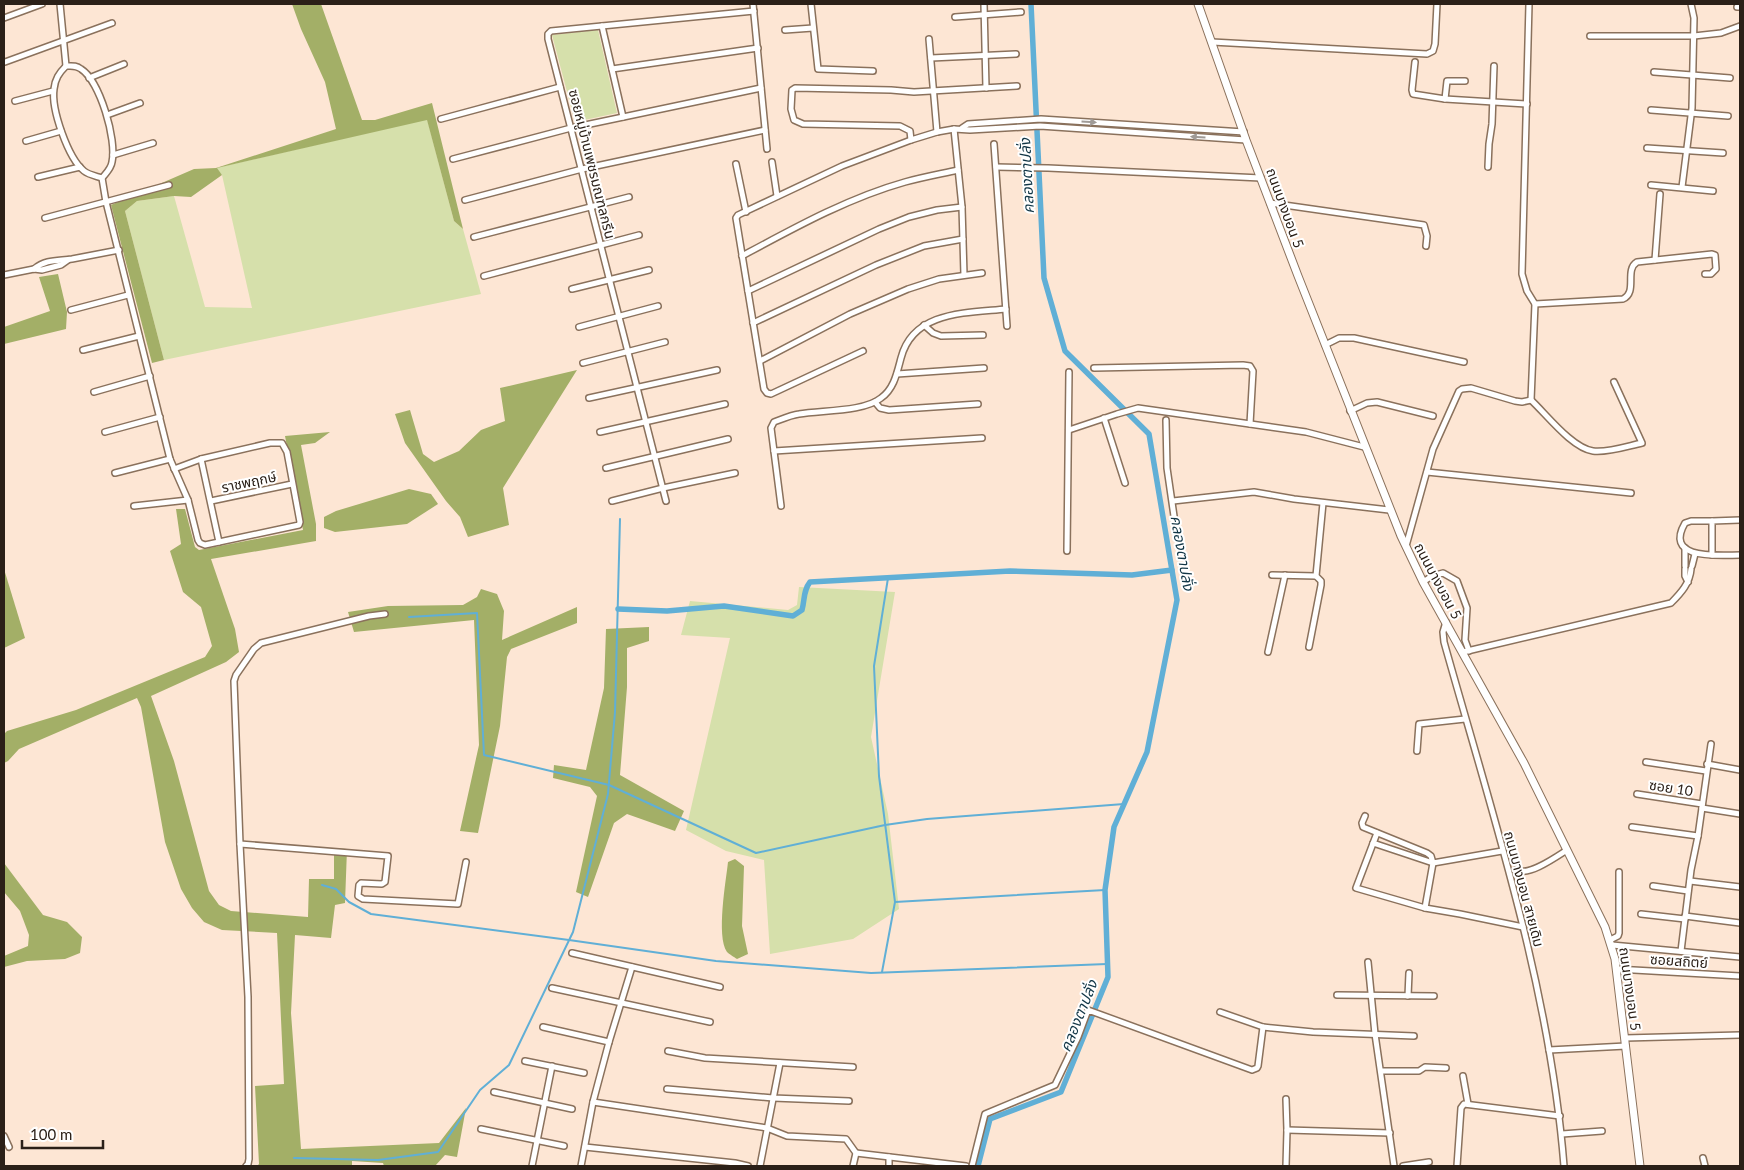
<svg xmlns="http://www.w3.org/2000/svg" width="1744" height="1170" font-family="Lato,'Noto Sans Thai',sans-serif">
<rect width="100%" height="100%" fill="#fde6d4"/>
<g fill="#d6e0ab">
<path d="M598,30l19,83 -42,9 -23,-87z"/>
<path d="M427,119l27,102 9,8 18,65 -317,66 -39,-149 12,-10 37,-5 31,111 47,1 -30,-133 -6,-7z"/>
<path d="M799,587l96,5 -24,145 17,77 11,95 -46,30 -83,15 -6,-94 -38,-9 -40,-21 44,-192 -49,-3 9,-34 98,9 9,-5z"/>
</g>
<g fill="#a3af67">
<path d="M292,4h29l41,116h13l57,-17 31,126 -9,-8 -27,-101 -210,48 5,7 -31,22 -17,-1 -37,5 -12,10 39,149 -12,3 -41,-158 83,-36 22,-1 120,-39 -11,-47 -24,-53z"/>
<path d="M58,274l9,38 -1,17 -62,15v-17l46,-16 -11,-34z"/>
<path d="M577,370l-74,118 6,37 -41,12 -8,-20 -14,-16 -41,-58 -10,-29 15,-4 13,44 11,8 25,-11 22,-21 24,-9 -5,-33z"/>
<path d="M330,432l-15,11 -14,2 15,79v17l-105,18 24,70 4,23 -13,10 -75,34 23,65 35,130 10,14 12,6 77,6 1,-38h25v-31l13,1 -2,54 -10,2 -4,33 -36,-3 -4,78 10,136 138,-6 27,-35 -9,49 -12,-2 -10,11h-51l-1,-3 -31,-2v5h-95l2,-2 -4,-78 29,-2 -7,-151 -55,-3 -18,-8 -12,-14 -11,-19 -16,-47 -24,-135 -4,-9 -118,51 -11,12 -4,2v-29l3,-3 69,-21 129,-53 7,-11 -11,-39 -18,-15 -13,-41 11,-7 -5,-35h9l10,38 4,3 104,-20 -18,-94z"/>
<path d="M409,489l22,5 7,10 -31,20 -72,8 -11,-4v-11l12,-6z"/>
<path d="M4,569l21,69 -21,10z"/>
<path d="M481,589l16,5 7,17 -2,29 75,-33v16l-66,26 -4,8 -7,69 -22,107 -18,-2 19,-86 -5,-125 -120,12 -6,-20 40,-6 75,-1 14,-8z"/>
<path d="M649,627v14l-22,7v39l-7,88 64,36 -9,20 -48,-17 -13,9 -26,74 -12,-5 21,-96 -7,-9 -37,-9 1,-13 32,5 18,-82 2,-59z"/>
<path d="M735,859l9,7 -2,60 6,28 -11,5c-3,-2 -8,-5 -10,-7 -11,-16 -1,-71 1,-90z"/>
<path d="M4,863l39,52 24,7 15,15 -2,16 -15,6 -38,2 -23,6v-11l24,-10 1,-11 -9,-24 -16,-19z"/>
</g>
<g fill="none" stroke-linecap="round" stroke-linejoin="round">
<g stroke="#60afd6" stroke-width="2">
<path d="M409,617l68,-4 7,142 125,30 147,68 129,-28 42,-6 197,-15"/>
<path d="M322,885l14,4 13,13 22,12 198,26 147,21 155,12 236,-9"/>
<path d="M895,902l210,-12"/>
<path d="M882,972l13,-70 -16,-126 -5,-110 14,-88"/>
<path d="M294,1158l84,2 60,-8 42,-62 29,-25 64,-133 35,-138 7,-82 5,-193"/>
</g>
<g stroke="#60afd6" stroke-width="5.5">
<path d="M618,609l49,2 57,-5 69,10 9,-6c3,-11 1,-19 8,-28l200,-11 122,4 40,-5"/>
<path d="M978,1166l12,-47 71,-27 47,-115 -3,-87 9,-63 33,-75 30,-152 -28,-166 -84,-83 -21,-73 -13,-274"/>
</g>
<defs>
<g id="minor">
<path d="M60,4l6,62"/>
<path d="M753,4l14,145"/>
<path d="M811,4l7,65 55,2"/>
<path d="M984,4l2,84"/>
<path d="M1529,4l-7,270 5,17 8,13 -4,96"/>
<path d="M1737,7h3"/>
<path d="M955,17l66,-5"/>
<path d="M4,18l38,-14"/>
<path d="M602,26l21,91"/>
<path d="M785,30l28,-2"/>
<path d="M1590,36h104l27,-3 19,-7"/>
<path d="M929,39l8,93"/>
<path d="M1212,42l215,12 6,-3 2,-7 2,-40"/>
<path d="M931,58l85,-4"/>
<path d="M5,62l107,-39"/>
<path d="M1415,62l-3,28 1,4 32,5 82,5"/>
<path d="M66,66c6,0 10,-1 15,3 19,12 36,71 31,93 -1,7 -6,11 -10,16 -6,-2 -13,-3 -18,-7 -16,-13 -33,-62 -30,-82 1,-10 5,-16 12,-23z"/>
<path d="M612,69l146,-21"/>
<path d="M1654,72l76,6"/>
<path d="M89,78l35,-14"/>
<path d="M1445,99l2,-18h18"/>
<path d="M15,101l38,-10"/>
<path d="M1651,110l77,6"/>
<path d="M107,115l33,-12"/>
<path d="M441,119l119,-32"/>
<path d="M962,128l6,-4 73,-5 203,13"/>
<path d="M954,129l8,78 2,68"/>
<path d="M911,140l-1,-9 -10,-5 -97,-2 -9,-4 -3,-11 1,-19 3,-2 96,2 23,2 103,-6"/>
<path d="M26,141l35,-10"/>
<path d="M994,144l13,182"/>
<path d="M1647,148l76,5"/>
<path d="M113,155l40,-12"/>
<path d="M453,159l118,-31 190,-40"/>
<path d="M772,162l5,34"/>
<path d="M736,164l10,48"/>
<path d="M996,167l52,1 213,10"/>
<path d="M1488,167l1,-23 3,-20 2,-58"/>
<path d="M38,177l42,-10"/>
<path d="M102,178l4,24 64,257 18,41"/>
<path d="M1651,185l62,6"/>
<path d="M1682,187l10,-79 2,-90 -3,-14"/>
<path d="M465,200l117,-31 183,-39"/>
<path d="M1270,203l154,22 3,11 -1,10"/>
<path d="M45,218l124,-33"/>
<path d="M474,237l155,-40"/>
<path d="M742,256c52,-28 106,-58 163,-74 18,-5 35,-8 53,-12"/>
<path d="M1655,260l5,-66"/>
<path d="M34,269c12,-10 24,-8 38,-10 15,-3 31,-6 47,-9"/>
<path d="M4,275l30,-6 8,1 19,-5 7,-5"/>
<path d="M484,276l155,-41"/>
<path d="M572,289l77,-19"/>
<path d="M748,291l131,-62 30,-12 28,-7 25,-3"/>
<path d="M1535,304l88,-5c15,-7 1,-29 14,-37l75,-8 3,1 1,14 -5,5h-6"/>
<path d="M71,310l57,-15"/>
<path d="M753,323l123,-58 48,-19 39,-7"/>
<path d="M924,325l9,8 8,3 42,-1"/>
<path d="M579,327l79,-21"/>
<path d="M1325,345l14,-7h15l110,24"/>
<path d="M83,350l56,-14"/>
<path d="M863,351l-92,43 -4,-1 -3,-4 -27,-165 -1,-6 2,-3 104,-49 69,-26 26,-8 17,-3 16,1 70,-4 206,14"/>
<path d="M760,361l90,-47 58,-25 31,-10 43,-6"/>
<path d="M583,363l82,-21"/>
<path d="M1094,368l149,-3 7,1 3,5 -3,53"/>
<path d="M897,374l87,-6"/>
<path d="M94,392l56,-16"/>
<path d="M589,398l128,-28"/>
<path d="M1531,400c16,15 41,48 62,51 14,2 35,-5 49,-8l-28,-61"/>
<path d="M875,402l5,6 9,2 89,-6"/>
<path d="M1350,411l17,-8 10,-1 56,14"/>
<path d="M1104,418l21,65"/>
<path d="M1166,420l1,48 8,55"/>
<path d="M1069,430l48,-16 21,-6 168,24 58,15"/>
<path d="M105,432l55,-15"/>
<path d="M600,432l125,-28"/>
<path d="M774,451l208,-13"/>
<path d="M201,459l18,83"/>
<path d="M606,468l122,-29"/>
<path d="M1427,472l204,21"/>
<path d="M115,473l55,-14"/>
<path d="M211,501l81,-17"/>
<path d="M612,501l51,-13 72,-15"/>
<path d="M666,501l-118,-462v-5l3,-3 203,-20"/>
<path d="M1173,501l81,-9 40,7 95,11"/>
<path d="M134,506l54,-6 10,40 2,3 5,2 94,-20 1,-3 -13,-70 -5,-9h-12l-69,16 -27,10"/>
<path d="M781,506l-10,-78 3,-6c8,-3 17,-7 25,-8 23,-4 65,-2 82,-16 13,-9 16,-25 20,-40 12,-47 65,-45 105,-49"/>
<path d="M1712,521h-21l-6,2c-22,38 35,32 55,32"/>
<path d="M1406,546l27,-97 26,-58 3,-2 9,-1 44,13 7,1 9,-2"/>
<path d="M1685,548v18"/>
<path d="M1067,551l2,-179"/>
<path d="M1712,555v-34l28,-1"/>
<path d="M1692,566l3,-12"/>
<path d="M1685,569v7l3,6"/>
<path d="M1272,575l44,1"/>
<path d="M1423,582l9,-6 11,-3 14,8 10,27 -2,32 4,11"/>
<path d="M1446,622l-3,10 1,10c48,171 106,346 120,524"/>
<path d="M1309,647l12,-62v-4l-5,-5 7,-73"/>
<path d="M1268,652l17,-77"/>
<path d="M1463,652l208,-49c10,-10 19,-20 20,-34"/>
<path d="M1417,751l2,-27 46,-5"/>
<path d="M1646,762l60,9"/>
<path d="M1707,764l33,6"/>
<path d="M1637,794l65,10"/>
<path d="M1702,808l38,6"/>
<path d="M1365,816l-3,7 1,4 64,26 4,3 2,7 -8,45"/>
<path d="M1632,827l66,9"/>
<path d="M1377,833l-21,55 69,20 35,6 63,13"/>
<path d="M1373,843l60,20 69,-12"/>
<path d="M240,844l148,12 -3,26 -3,2 -21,-1 -2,2 -1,11 5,3 95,5 8,-42"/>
<path d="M1516,870c12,7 40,-13 51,-20"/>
<path d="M1690,881l50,6"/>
<path d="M1653,886l35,5"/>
<path d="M1641,914l44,5"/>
<path d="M1685,916l55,7"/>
<path d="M1610,940l8,-4 1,-3v-61"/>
<path d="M1612,945l128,12"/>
<path d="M1681,951l10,-81 7,-34 13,-92"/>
<path d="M572,953l148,34"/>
<path d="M1368,962l7,72 19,132"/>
<path d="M1616,969l124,7"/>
<path d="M552,988l158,34"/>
<path d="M1337,995l97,1"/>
<path d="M1408,996l1,-23"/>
<path d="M1220,1012l43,15 50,5 101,4"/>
<path d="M543,1027l66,15"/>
<path d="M1625,1038l115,-3"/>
<path d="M1549,1050l77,-4"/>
<path d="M668,1051l37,7 148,9"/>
<path d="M525,1061l59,12"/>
<path d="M1381,1071h38l6,-4 21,1"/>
<path d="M1463,1076l5,28"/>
<path d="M667,1089l106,9 76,3"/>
<path d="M494,1092l78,17"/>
<path d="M1286,1099l1,31 -1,36"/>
<path d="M593,1102l174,26 20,8 59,3 10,14 -3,13"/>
<path d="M481,1129l83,17"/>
<path d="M1287,1130l103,3"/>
<path d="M1562,1134l40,-3"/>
<path d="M4,1136l5,11"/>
<path d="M585,1147l150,16 13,3"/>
<path d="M856,1153l110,13"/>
<path d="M1703,1158l2,8"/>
<path d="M246,1166l2,-2 1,-5 -1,-162 -8,-153 -6,-163 2,-6 18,-26 7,-6 108,-27 16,-2"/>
<path d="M532,1166l20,-100"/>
<path d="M581,1166l12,-64 16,-60 23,-75"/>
<path d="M760,1166l20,-103"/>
<path d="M889,1166v-9"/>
<path d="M972,1166l13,-52 70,-29 23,-48 10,-27 164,60 5,-2 1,-2 5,-39"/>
<path d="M1403,1166l26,-4"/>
<path d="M1457,1166l4,-58 3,-4 96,12"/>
</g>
<path id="major" d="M1198,4l48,136 52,136 103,260 22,46 101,181 81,164 10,32 25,207"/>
</defs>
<use href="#minor" stroke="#8a715c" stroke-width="8"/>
<use href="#major" stroke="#8a715c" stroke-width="9"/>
<use href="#minor" stroke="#fff" stroke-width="5"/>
<use href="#major" stroke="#fff" stroke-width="7"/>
</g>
<defs><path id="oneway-solid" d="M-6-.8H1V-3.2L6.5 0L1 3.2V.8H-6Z" transform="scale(1.25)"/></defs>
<g fill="#a09b97">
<use href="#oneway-solid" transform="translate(1089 122) rotate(4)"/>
<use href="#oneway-solid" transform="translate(1198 137) rotate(-176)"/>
</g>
<g text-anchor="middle" stroke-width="4" stroke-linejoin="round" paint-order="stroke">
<g font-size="14" fill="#2b2018" stroke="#fff">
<text transform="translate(592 164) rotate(76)" y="5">ซอยหมู่บ้านเพชรมณฑลกรีน</text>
<text transform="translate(1285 208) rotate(70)" y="5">ถนนบางบอน 5</text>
<text transform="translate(249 482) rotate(-12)" y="5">ราชพฤกษ์</text>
<text transform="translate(1438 581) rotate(62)" y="5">ถนนบางบอน 5</text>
<text transform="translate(1671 788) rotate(9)" y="5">ซอย 10</text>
<text transform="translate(1524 889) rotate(75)" y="5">ถนนบางบอน สายเดิม</text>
<text transform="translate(1679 961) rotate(4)" y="5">ซอยสถิตย์</text>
<text transform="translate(1630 989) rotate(82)" y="5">ถนนบางบอน 5</text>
</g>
<g font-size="15" font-style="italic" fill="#123646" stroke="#fff">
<text transform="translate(1027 176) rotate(-93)" y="5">คลองตาปลั่ง</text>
<text transform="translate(1182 553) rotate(80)" y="5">คลองตาปลั่ง</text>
<text transform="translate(1079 1016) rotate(-68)" y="5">คลองตาปลั่ง</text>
</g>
</g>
<rect width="1744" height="1170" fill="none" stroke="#2b2018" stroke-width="10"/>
<path d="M22 1140v8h81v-8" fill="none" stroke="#2b2018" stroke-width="2.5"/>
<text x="30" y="1140" font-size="15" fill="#2b2018" stroke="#ffffff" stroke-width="4" paint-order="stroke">100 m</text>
</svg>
